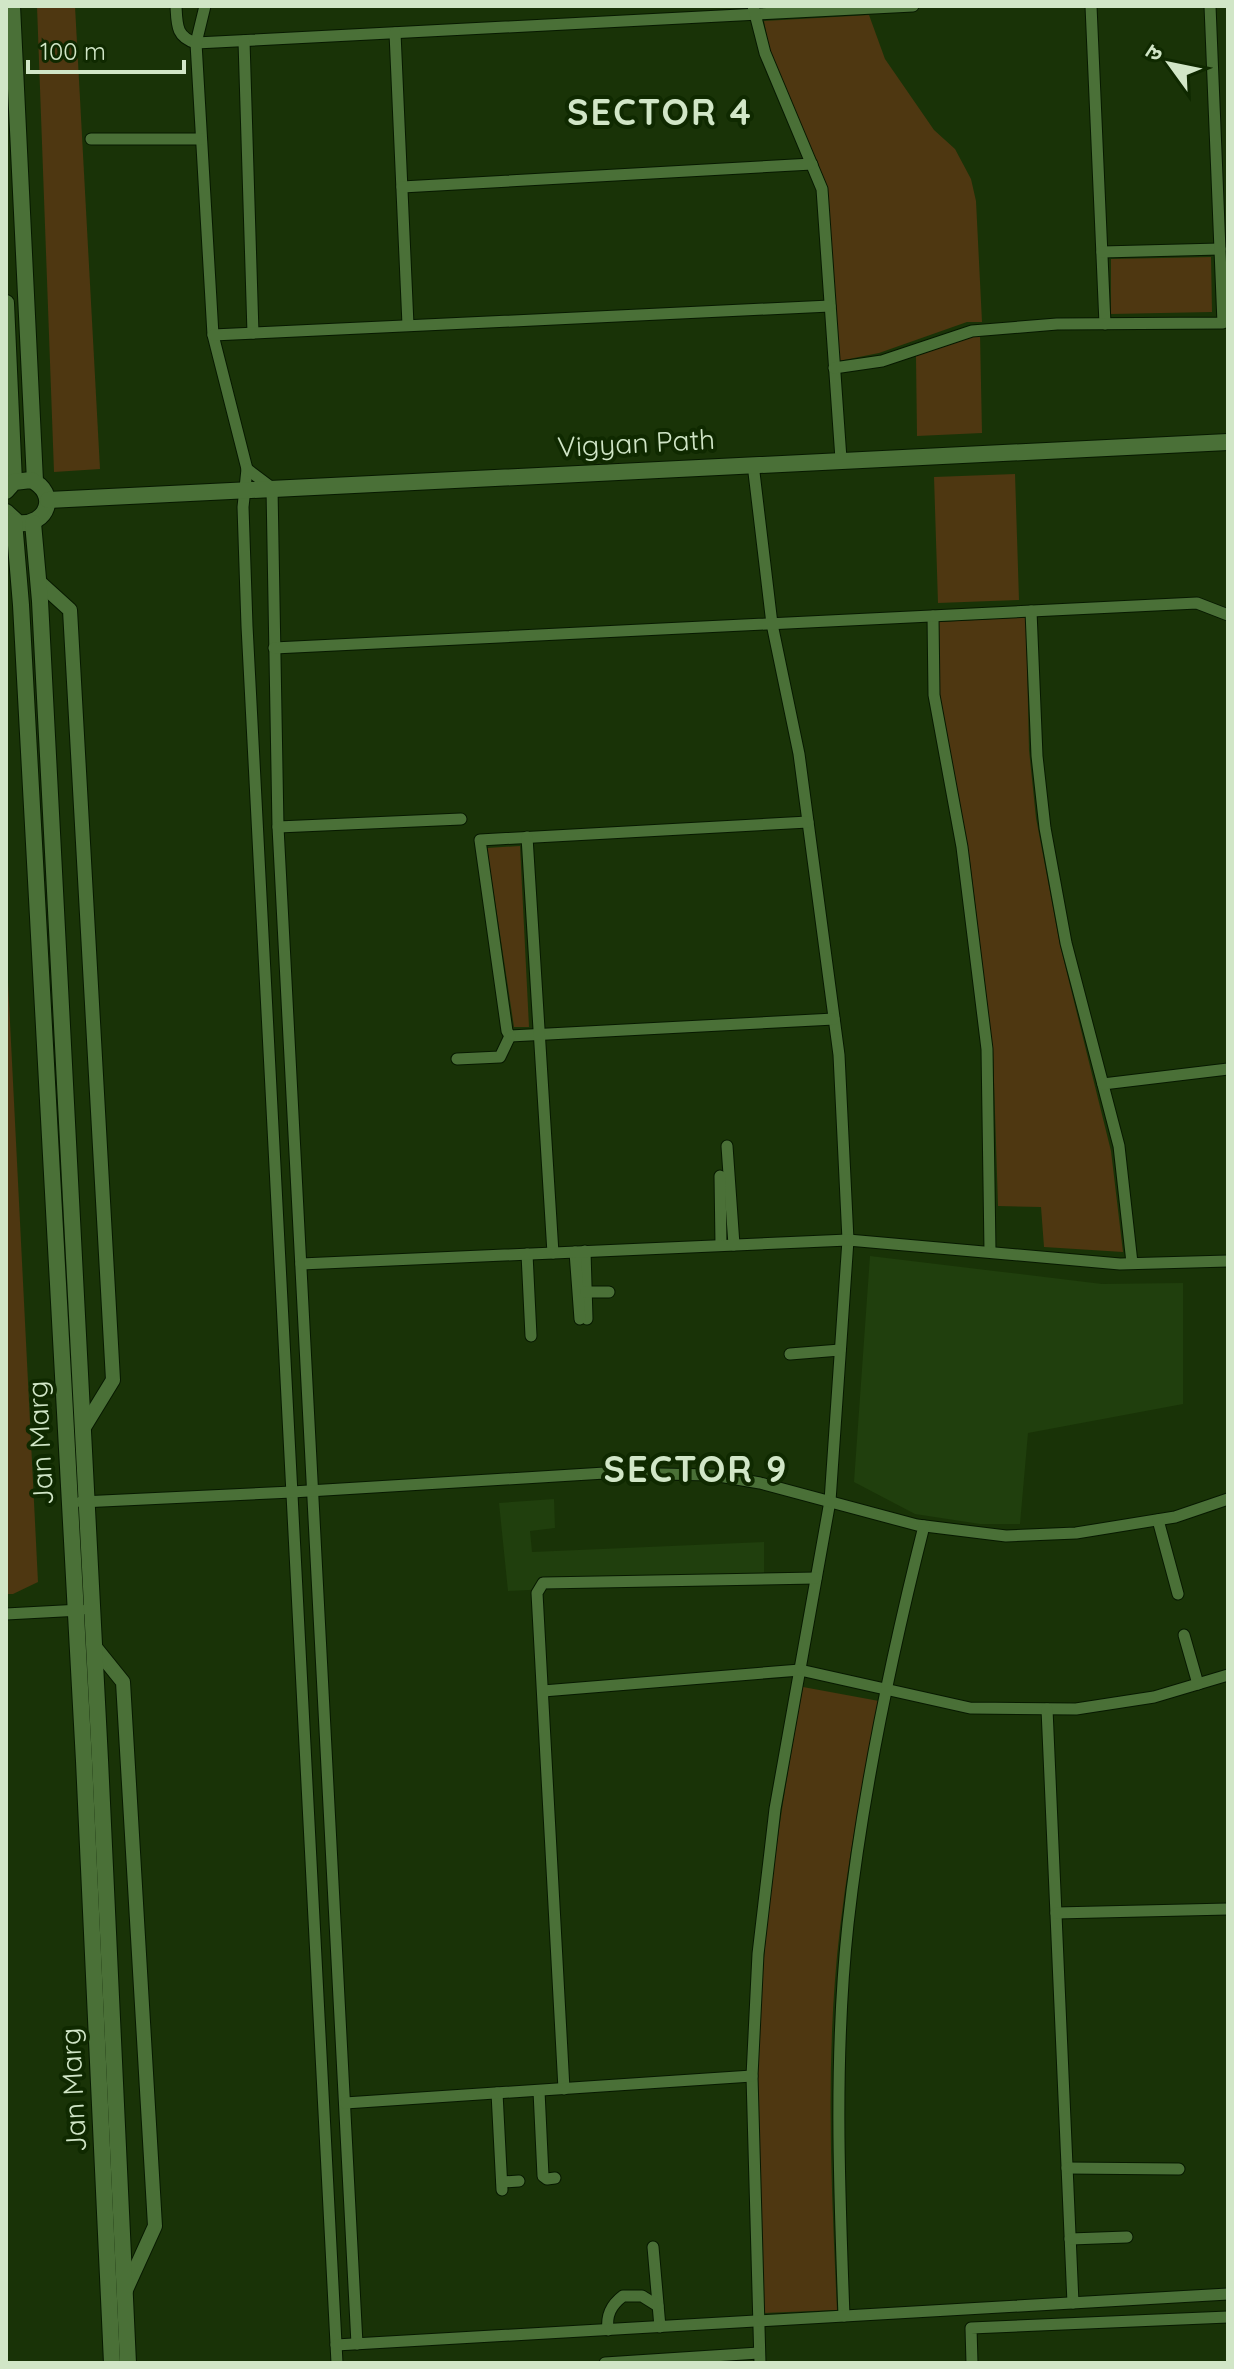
<svg xmlns="http://www.w3.org/2000/svg" width="1234" height="2369" font-family="Quicksand,'Noto Sans Devanagari',sans-serif">
<rect width="100%" height="100%" fill="#193307"/>
<g fill="#203f0d">
<path d="M870,1256l232,28 81,-1v121l-155,29 -8,91h-40l-65,-10 -61,-32z"/>
<path d="M554,1499l1,29 -25,3 2,21 232,-10v37l-256,12 -9,-88z"/>
</g>
<g fill="#4e3711">
<path d="M37,6h38l25,463 -46,3z"/>
<path d="M869,15l16,44 49,71 21,19 16,30 5,22 6,121h-15l-88,31 -40,8 -15,-180 -55,-134 -5,-26z"/>
<path d="M1211,257l1,55 -101,2v-55z"/>
<path d="M980,334l2,99 -65,3 -1,-80z"/>
<path d="M1015,474l4,126 -81,3 -4,-126z"/>
<path d="M1026,617l3,133 7,68 24,127 51,206 12,101 -79,-5 -3,-40 -43,-1 -5,-155 -24,-198 -29,-158 -1,-73z"/>
<path d="M520,846l9,181h-15l-27,-179z"/>
<path d="M6,942l32,640 -25,12h-7z"/>
<path d="M803,1687l76,14c-15,75 -30,151 -39,227 -15,127 -9,254 -3,382l-73,3c-2,-79 -6,-159 -6,-238 2,-131 21,-260 45,-388z"/>
</g>
<g fill="none" stroke-linecap="round" stroke-linejoin="round">
<defs>
<g id="minor">
<path d="M176,6c1,19 0,31 20,37l717,-37"/>
<path d="M205,6l-9,37 17,292 34,134 -4,38 4,119 90,1737"/>
<path d="M753,6l12,47 57,136 19,270"/>
<path d="M1091,6l14,318"/>
<path d="M395,33l13,292"/>
<path d="M244,41l9,292"/>
<path d="M91,139h110"/>
<path d="M402,187l410,-23"/>
<path d="M1102,252l118,-3"/>
<path d="M213,335l617,-29"/>
<path d="M834,368l48,-7 90,-30 85,-7 166,-1 -13,-317"/>
<path d="M753,464l19,160 27,130 40,301 9,185 -18,261 -55,308 -17,145 -6,122 8,287"/>
<path d="M247,469l25,19 6,339 79,1517"/>
<path d="M1031,611l6,145 8,72 21,115 53,203 13,117"/>
<path d="M933,616l1,79 28,152 25,202 3,202"/>
<path d="M274,648l923,-45 31,12"/>
<path d="M808,822l-328,18 27,191 3,5 324,-17"/>
<path d="M278,827l183,-8"/>
<path d="M527,837l26,416"/>
<path d="M457,1059l43,-2 10,-21"/>
<path d="M1103,1084l125,-15"/>
<path d="M727,1146l7,99"/>
<path d="M720,1176l1,69"/>
<path d="M585,1251l2,68"/>
<path d="M575,1252l5,67"/>
<path d="M527,1254l4,82"/>
<path d="M301,1264l547,-24 272,24 108,-3"/>
<path d="M586,1292h23"/>
<path d="M790,1354l50,-4"/>
<path d="M81,1502l211,-10 313,-19 108,2 47,8 157,42 89,11 70,-3 99,-16 53,-18"/>
<path d="M1158,1520l20,74"/>
<path d="M6,1614l75,-4"/>
<path d="M1184,1635l14,49"/>
<path d="M543,1691l257,-21 170,38 106,1 78,-12 74,-22"/>
<path d="M1047,1709l26,594"/>
<path d="M1056,1913l172,-4"/>
<path d="M564,2089l-27,-496 6,-10 273,-5"/>
<path d="M539,2091l4,85 4,3 8,-1"/>
<path d="M497,2093l5,97"/>
<path d="M345,2103l407,-27"/>
<path d="M1067,2168l112,1"/>
<path d="M502,2182l17,-1"/>
<path d="M1070,2239l57,-2"/>
<path d="M653,2247l7,80"/>
<path d="M844,2316c-5,-131 -10,-262 4,-392 15,-135 43,-267 76,-398"/>
<path d="M608,2330c-2,-15 3,-25 15,-34h19l16,10"/>
<path d="M336,2345l892,-51"/>
<path d="M605,2363l154,-10"/>
<path d="M972,2363l-1,-35 257,-11"/>
</g>
<g id="tertiary">
<path d="M38,581l32,29 43,770 -30,49"/>
<path d="M94,1646l29,36 32,544 -30,66"/>
</g>
<g id="secondary">
<path d="M12,6l23,475"/>
<path d="M6,303l8,179"/>
<path d="M6,491l8,-9 17,-2c28,13 17,46 -13,43l-12,-11"/>
<path d="M48,500l1180,-58"/>
<path d="M14,521l7,84 63,1156 28,602"/>
<path d="M33,523l7,78 60,1159 28,603"/>
</g>
</defs>
<use href="#minor" stroke="#071900" stroke-width="13"/>
<use href="#tertiary" stroke="#071900" stroke-width="16"/>
<use href="#secondary" stroke="#071900" stroke-width="18"/>
<use href="#minor" stroke="#4a7037" stroke-width="11"/>
<use href="#tertiary" stroke="#4a7037" stroke-width="14"/>
<use href="#secondary" stroke="#4a7037" stroke-width="16"/>
</g>
<g text-anchor="middle" stroke-width="8" stroke-linejoin="round" paint-order="stroke">
<g font-size="28" fill="#d1e6c7" stroke="#0f2900">
<text transform="translate(636 443) rotate(-3)" y="10">Vigyan Path</text>
<text transform="translate(40 1443) rotate(-93)" y="10">Jan Marg</text>
<text transform="translate(73 2090) rotate(-93)" y="10">Jan Marg</text>
</g>
<g font-size="36" font-weight="bold" letter-spacing="2" fill="#d1e6c7" stroke="#0f2900">
<text x="660" y="125">SECTOR 4</text>
<text x="696" y="1482">SECTOR 9</text>
</g>
</g>
<rect width="1234" height="2369" fill="none" stroke="#d1e6c7" stroke-width="16"/>
<g transform="translate(1170 64) rotate(303)" stroke="#0f2900" stroke-width="6" paint-order="stroke">
<path d="M0-6L14 30L0 20L-14 30Z" fill="#d1e6c7"/>
<text y="-12" font-size="22" font-weight="bold" text-anchor="middle" fill="#d1e6c7">उ</text>
</g>
<path d="M28 60v12h156v-12" fill="none" stroke="#d1e6c7" stroke-width="4"/>
<text x="40" y="60" font-size="24" fill="#d1e6c7" stroke="#0f2900" stroke-width="6" paint-order="stroke">100 m</text>
</svg>
